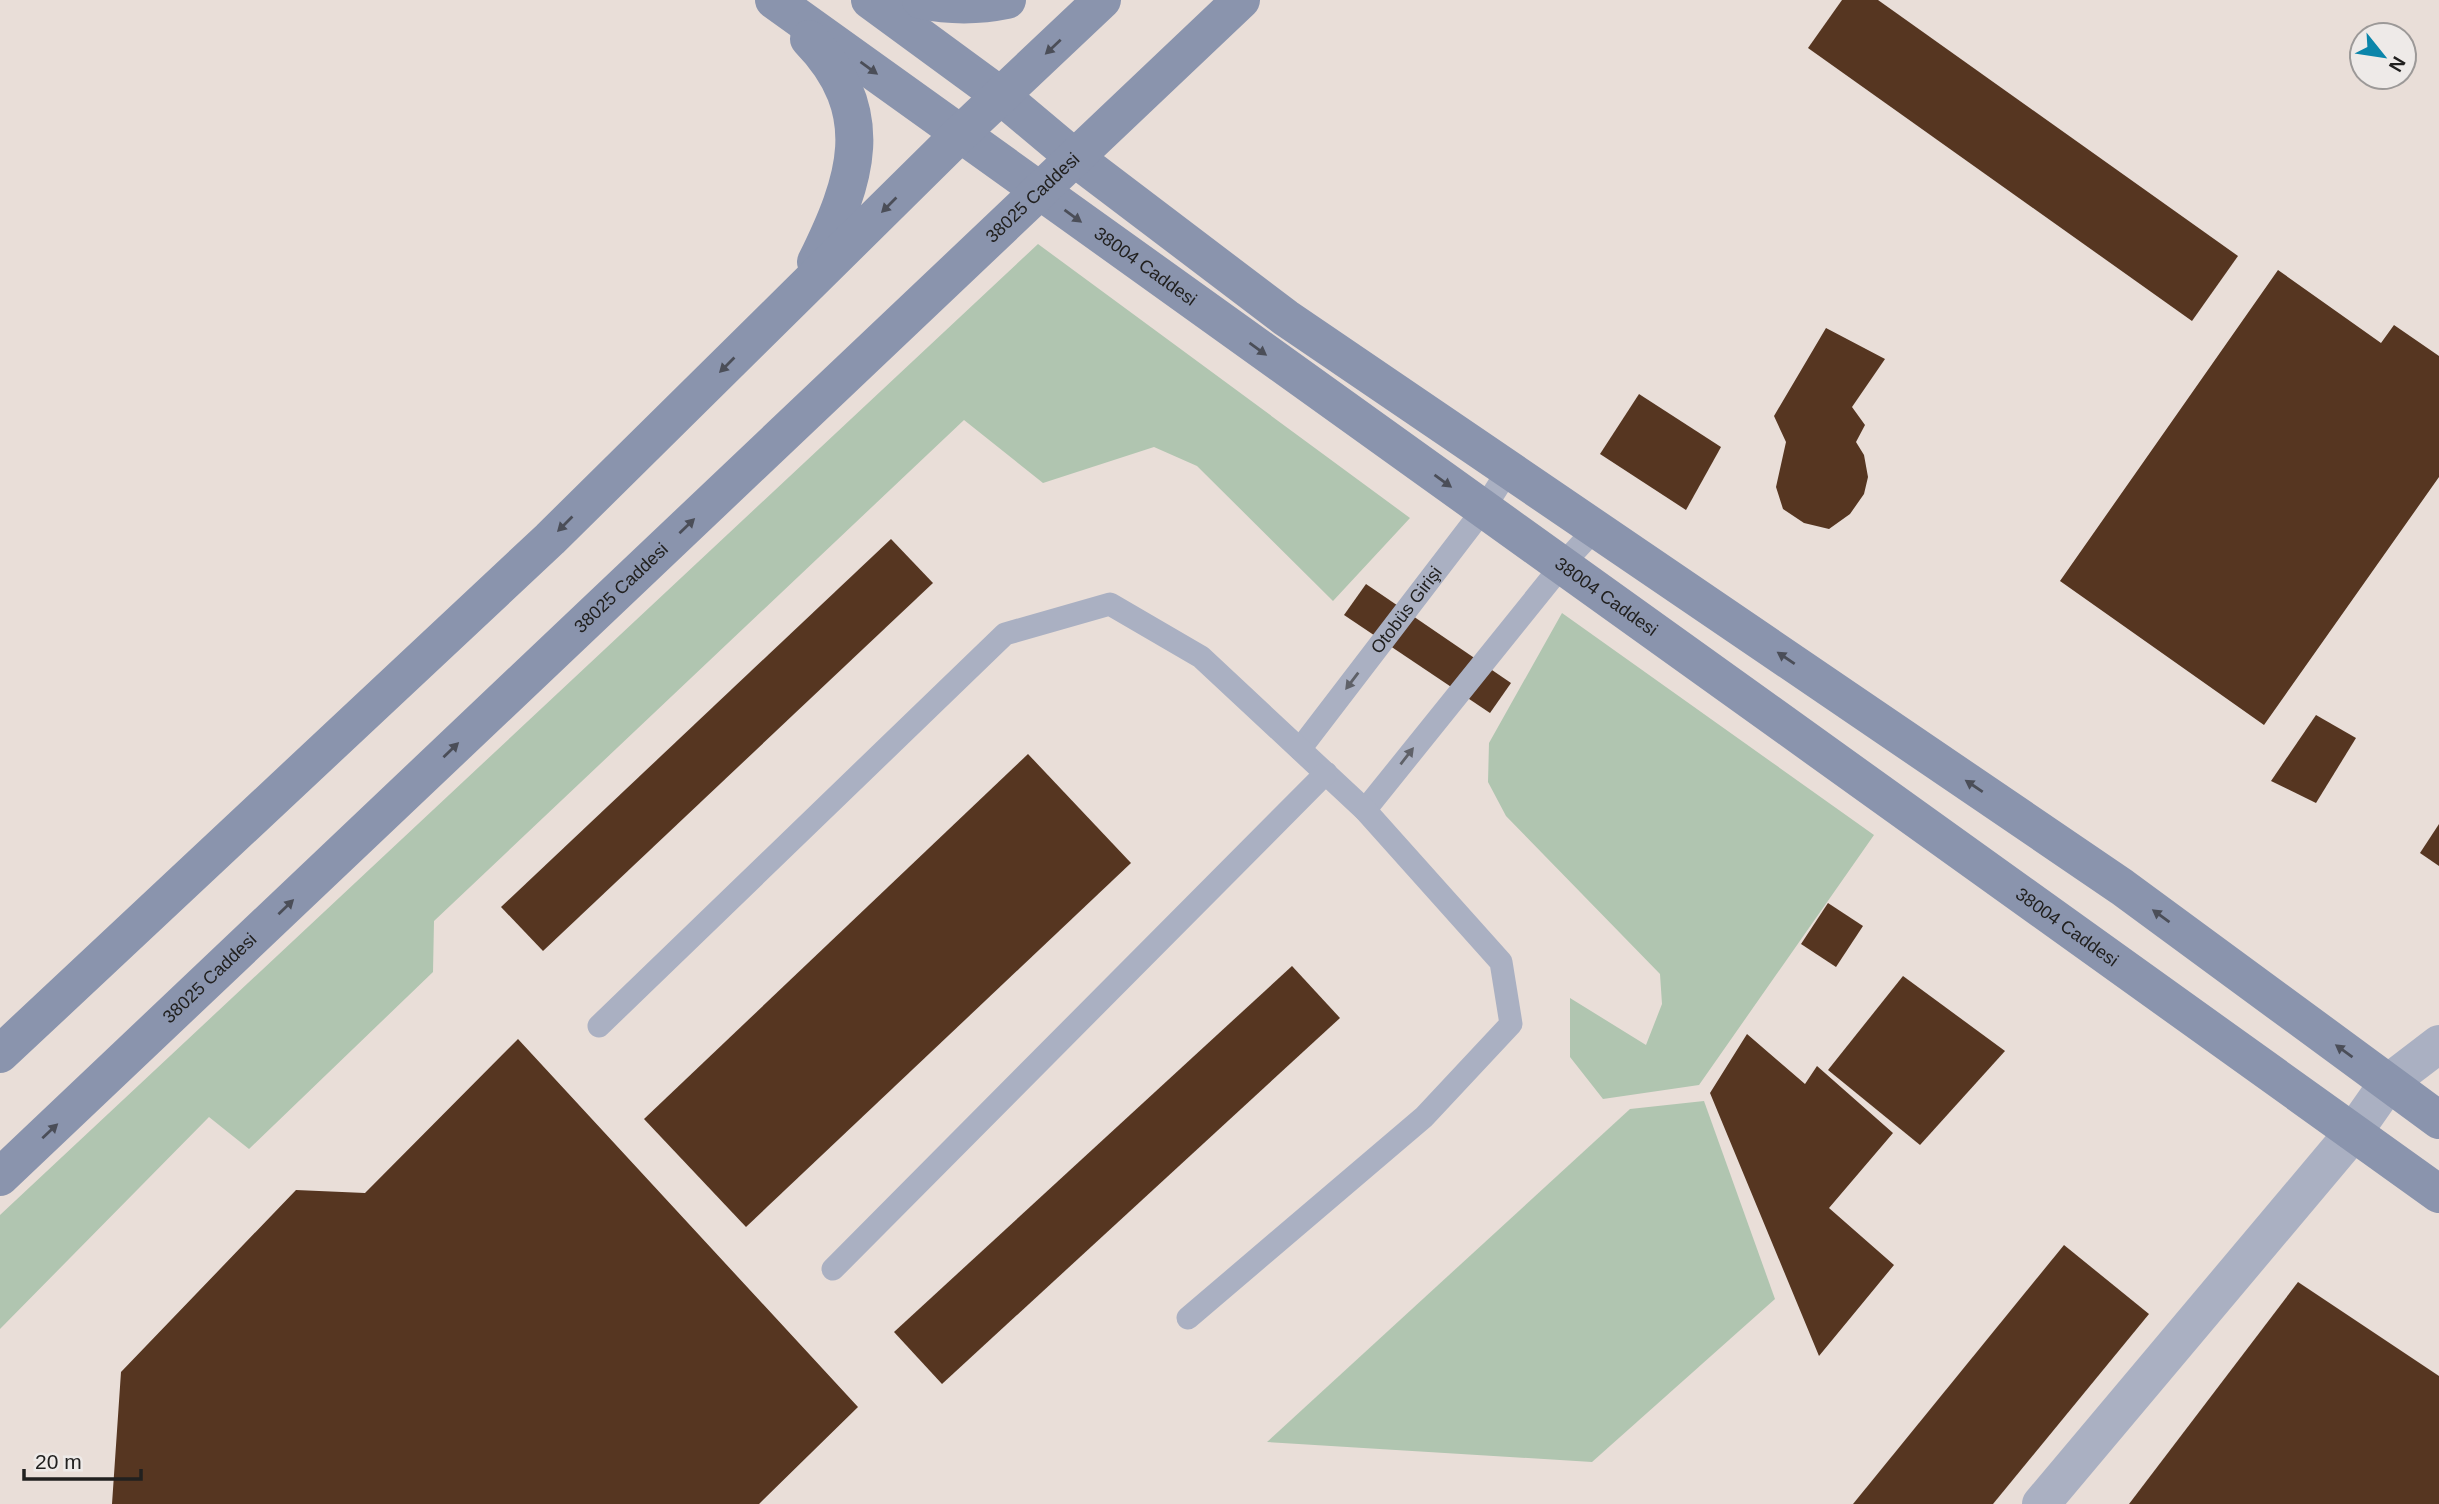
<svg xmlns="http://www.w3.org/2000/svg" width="2439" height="1504" font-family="Arial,sans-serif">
<rect width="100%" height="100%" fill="#eeeae8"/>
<path fill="#e9ded8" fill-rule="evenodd" d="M0,0h2439v1504h-2439zM2362,35h42v42h-42z"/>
<g fill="#b0c5b0">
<path d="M1038,244l372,274 -77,83 -136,-135 -43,-19 -111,36 -79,-63 -530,501 -1,51 -184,177 -40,-32 -209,212v-114z"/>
<path d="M1562,613l312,222 -175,250 -96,14 -33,-42v-59l76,47 16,-41 -2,-30 -154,-158 -18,-34 1,-39z"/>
<path d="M1704,1101l71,198 -183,163 -325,-20 363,-333z"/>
</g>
<g fill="#563621">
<path d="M1842,0h36l360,256 -46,65 -384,-273z"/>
<path d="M2278,270l103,73 13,-18 45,31v121l-175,248 -204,-144z"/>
<path d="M1826,328l59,31 -33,48 13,18 -9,17 8,13 4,22 -4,17 -14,20 -21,15 -25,-6 -21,-14 -7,-22 10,-45 -12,-26z"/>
<path d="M1639,394l82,53 -35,63 -86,-56z"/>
<path d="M891,539l42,44 -390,368 -42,-44z"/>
<path d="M1366,584l145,99 -21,30 -146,-98z"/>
<path d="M2316,715l40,23 -40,65 -45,-22z"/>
<path d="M1028,754l103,109 -385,364 -102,-108z"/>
<path d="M2439,824v42l-19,-13z"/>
<path d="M1828,903l35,23 -27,41 -35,-23z"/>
<path d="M1292,966l48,52 -398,366 -48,-52z"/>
<path d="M1903,976l102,75 -85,94 -92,-75z"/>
<path d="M1747,1034l58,50 12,-18 76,67 -64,75 65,57 -75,91 -109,-263z"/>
<path d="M518,1039l340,368 -99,97h-647l9,-132 175,-182 69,3z"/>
<path d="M2064,1245l85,69 -156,190h-140z"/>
<path d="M2298,1282l141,94v128h-310z"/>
</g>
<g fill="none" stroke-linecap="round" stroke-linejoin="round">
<g stroke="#aab0c2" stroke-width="23">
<path id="s1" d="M1300,749l183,-239 26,-41"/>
<path d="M1365,810l198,-246 33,-36"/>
<path d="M599,1026l406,-392 105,-30 91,53 164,153 136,152 10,62 -87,93 -236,201"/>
<path d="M833,1269l493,-496"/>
</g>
<path stroke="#aab0c2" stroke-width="38" d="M2041,1504l312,-371 35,-50 51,-39"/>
<g stroke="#8a94ad" stroke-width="38">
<path id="s2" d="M774,0l1665,1194"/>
<path d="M870,0l131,96 74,62 211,160 836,569 317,233"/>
<path d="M921,0c29,6 57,6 86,0"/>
<path d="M809,39c71,73 47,142 7,223"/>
<path d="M0,1054l550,-515 410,-405 142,-134"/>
<path id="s3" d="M0,1177l1241,-1177"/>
</g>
</g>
<defs><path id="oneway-solid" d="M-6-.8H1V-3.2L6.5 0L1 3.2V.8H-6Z" transform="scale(1.75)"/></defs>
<g fill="#4b4e58">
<use href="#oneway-solid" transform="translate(1053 47) rotate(137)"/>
<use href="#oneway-solid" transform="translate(869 68) rotate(36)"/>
<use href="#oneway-solid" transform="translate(889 205) rotate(135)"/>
<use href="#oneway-solid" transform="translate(1073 216) rotate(36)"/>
<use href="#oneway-solid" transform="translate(1258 349) rotate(36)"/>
<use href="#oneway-solid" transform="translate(727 365) rotate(135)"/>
<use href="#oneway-solid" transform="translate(1443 481) rotate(36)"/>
<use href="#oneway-solid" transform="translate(565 524) rotate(135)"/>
<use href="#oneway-solid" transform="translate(687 526) rotate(-44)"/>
<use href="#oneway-solid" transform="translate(1786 658) rotate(-146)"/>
<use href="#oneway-solid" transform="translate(451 750) rotate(-44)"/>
<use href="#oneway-solid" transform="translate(1974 786) rotate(-146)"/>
<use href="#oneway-solid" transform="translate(286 907) rotate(-44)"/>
<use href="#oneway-solid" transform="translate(2161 916) rotate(-144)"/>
<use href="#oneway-solid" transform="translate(2344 1051) rotate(-144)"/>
<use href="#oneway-solid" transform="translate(50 1131) rotate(-43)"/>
</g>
<g fill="#5f6168">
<use href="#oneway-solid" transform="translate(1352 681) rotate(127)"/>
<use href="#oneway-solid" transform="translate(1407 756) rotate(-52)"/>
</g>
<g text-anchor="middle" stroke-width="7" stroke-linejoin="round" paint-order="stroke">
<g font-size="18" fill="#21201f" stroke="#eeeae8">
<text dy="6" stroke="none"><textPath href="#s3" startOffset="1423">38025 Caddesi</textPath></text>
<text dy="6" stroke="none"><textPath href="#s2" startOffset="457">38004 Caddesi</textPath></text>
<text dy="6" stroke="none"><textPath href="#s3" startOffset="856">38025 Caddesi</textPath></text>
<text dy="6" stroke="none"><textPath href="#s2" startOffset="1024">38004 Caddesi</textPath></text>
<text dy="6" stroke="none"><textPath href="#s1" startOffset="175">Otobüs Girişi</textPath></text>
<text dy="6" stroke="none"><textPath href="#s2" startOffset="1591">38004 Caddesi</textPath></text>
<text dy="6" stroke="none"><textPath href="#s3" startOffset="289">38025 Caddesi</textPath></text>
</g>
</g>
<g transform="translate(2383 56) rotate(120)"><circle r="33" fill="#eeeae8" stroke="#9c9998" stroke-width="2"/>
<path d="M0-5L12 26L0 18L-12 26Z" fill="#0b85aa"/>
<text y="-10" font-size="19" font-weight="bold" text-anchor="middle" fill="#21201f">N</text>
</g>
<path d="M24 1469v10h117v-10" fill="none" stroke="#21201f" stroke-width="3.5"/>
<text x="35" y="1469" font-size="21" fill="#21201f" stroke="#eeeae8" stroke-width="5" paint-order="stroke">20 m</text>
</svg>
